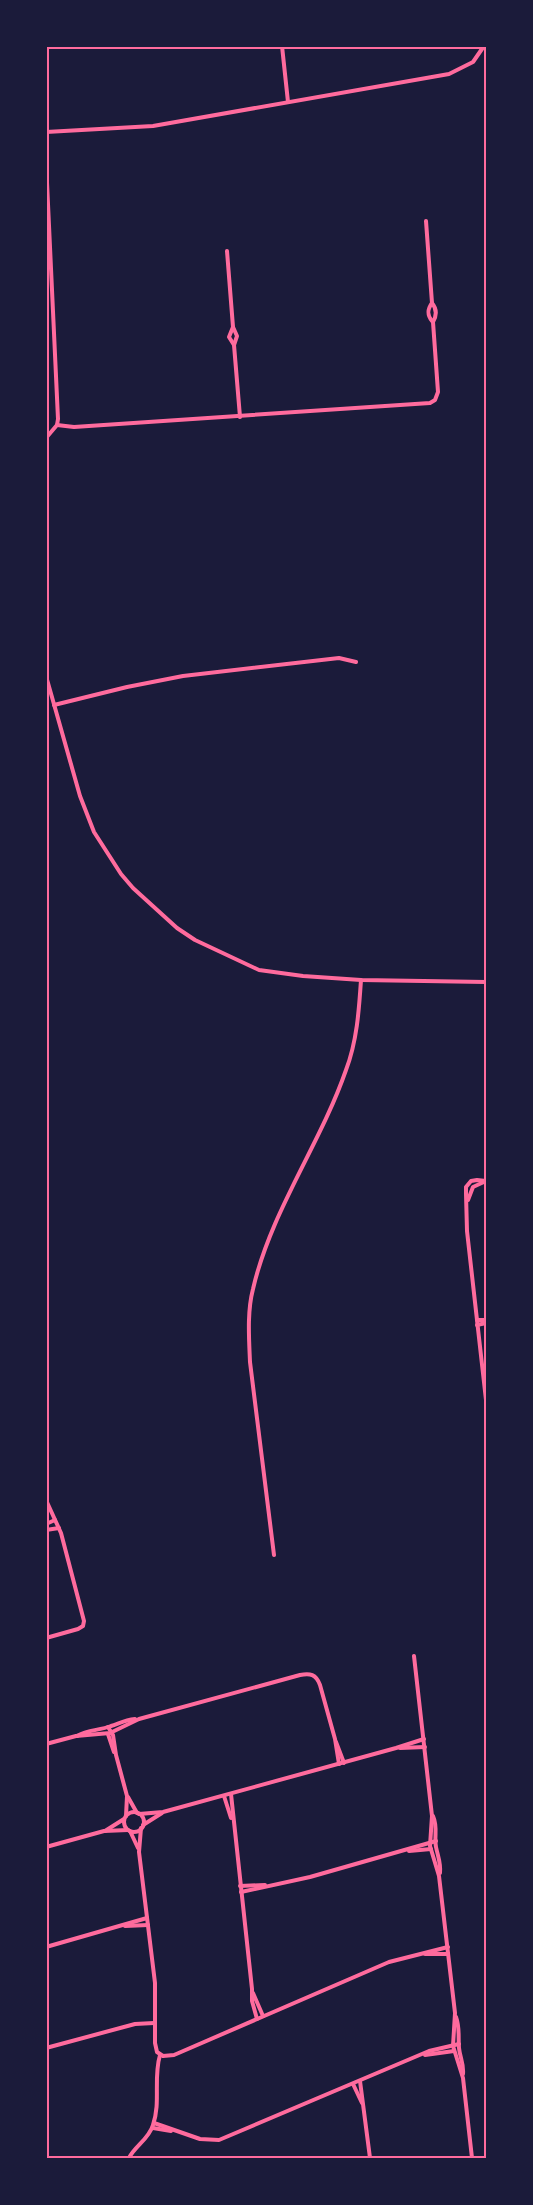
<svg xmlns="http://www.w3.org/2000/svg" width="533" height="2205" font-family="Manrope,sans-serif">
<rect width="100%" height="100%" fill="#1b1b3a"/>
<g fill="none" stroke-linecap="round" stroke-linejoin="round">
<path stroke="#12122b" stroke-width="2" d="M46,2157l2,1"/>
<g stroke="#ff6b9d" stroke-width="4">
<path d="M282,46l6,56"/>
<path d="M46,132l107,-6 296,-52 24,-12 11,-16"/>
<path d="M46,161l12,258 -1,6 -11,13"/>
<path d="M227,251l6,76 4,9 -3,9 6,72"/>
<path d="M432,303c-5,7 -5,12 0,18"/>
<path d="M233,327l-4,10 5,8"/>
<path d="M57,425l17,2 356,-24 5,-3 3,-8 -5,-70c4,-7 4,-13 -1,-19l-6,-82"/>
<path d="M46,676l34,120 14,36 27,42 12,14 44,40 18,12 64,30 44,6 58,4 125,2"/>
<path d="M54,705l73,-18 56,-11 156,-18 17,4"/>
<path d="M486,1181l-9,-1 -6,1 -5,6v7l1,37 19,169"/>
<path d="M468,1200l5,-13 13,-6"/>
<path d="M477,1320h9"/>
<path d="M477,1325l9,-2"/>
<path d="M46,1500l15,33 23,88 -1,5 -5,3 -32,9"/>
<path d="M46,1524l9,-4"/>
<path d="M46,1530l13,-2"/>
<path d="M274,1555l-24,-193c-1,-24 -3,-50 3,-73 18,-78 67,-144 93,-219 11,-29 13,-60 15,-90"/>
<path d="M414,1656l18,160 -2,30 9,30 16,137 -2,33 10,32 9,80"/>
<path d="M108,1727l5,8 3,20 11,41 -1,20"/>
<path d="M108,1734l6,18"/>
<path d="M77,1736c11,-7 22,-5 34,-10 9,-3 14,-6 24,-7"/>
<path d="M336,1742l8,21"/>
<path d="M46,1744l30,-8 34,-3 29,-14 161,-44c10,-2 16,-1 20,10l15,54 4,25"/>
<path d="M400,1748l25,-1"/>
<path d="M231,1794l21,195v12l5,18"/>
<path d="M224,1796l7,22"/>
<path d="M128,1797l9,16"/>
<circle cx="134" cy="1822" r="10"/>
<path d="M139,1814l24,-2 233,-64 28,-9"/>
<path d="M433,1816c5,11 1,20 3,31 2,10 5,16 4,26"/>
<path d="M143,1825l19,-12"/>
<path d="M141,1828l-2,24 16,131v60l2,9 6,4 11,-1 215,-93 59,-15"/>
<path d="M105,1831l19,-12"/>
<path d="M130,1831l8,17"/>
<path d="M46,1847l58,-16 24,-1"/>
<path d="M409,1851l22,-2"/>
<path d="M240,1886l25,-1"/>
<path d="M241,1892l69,-15 126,-36"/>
<path d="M125,1926l23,-1"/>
<path d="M46,1947l101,-29"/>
<path d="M425,1954h23"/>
<path d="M253,1993l10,23"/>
<path d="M456,2017c4,11 2,20 3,31 1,10 5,16 4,26"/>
<path d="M46,2048l89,-24 19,-1"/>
<path d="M425,2055l29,-4"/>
<path d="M360,2081l10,77"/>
<path d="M353,2084l9,19"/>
<path d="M154,2123l46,16 19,1 210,-89 30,-7"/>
<path d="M153,2128l18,3"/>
<path d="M129,2158c6,-12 20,-19 24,-33 8,-23 0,-47 7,-70"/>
</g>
</g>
<rect width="533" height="2205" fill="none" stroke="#1b1b3a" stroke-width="96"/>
<rect x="48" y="48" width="437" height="2109" fill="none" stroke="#ff6b9d" stroke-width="2"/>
</svg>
